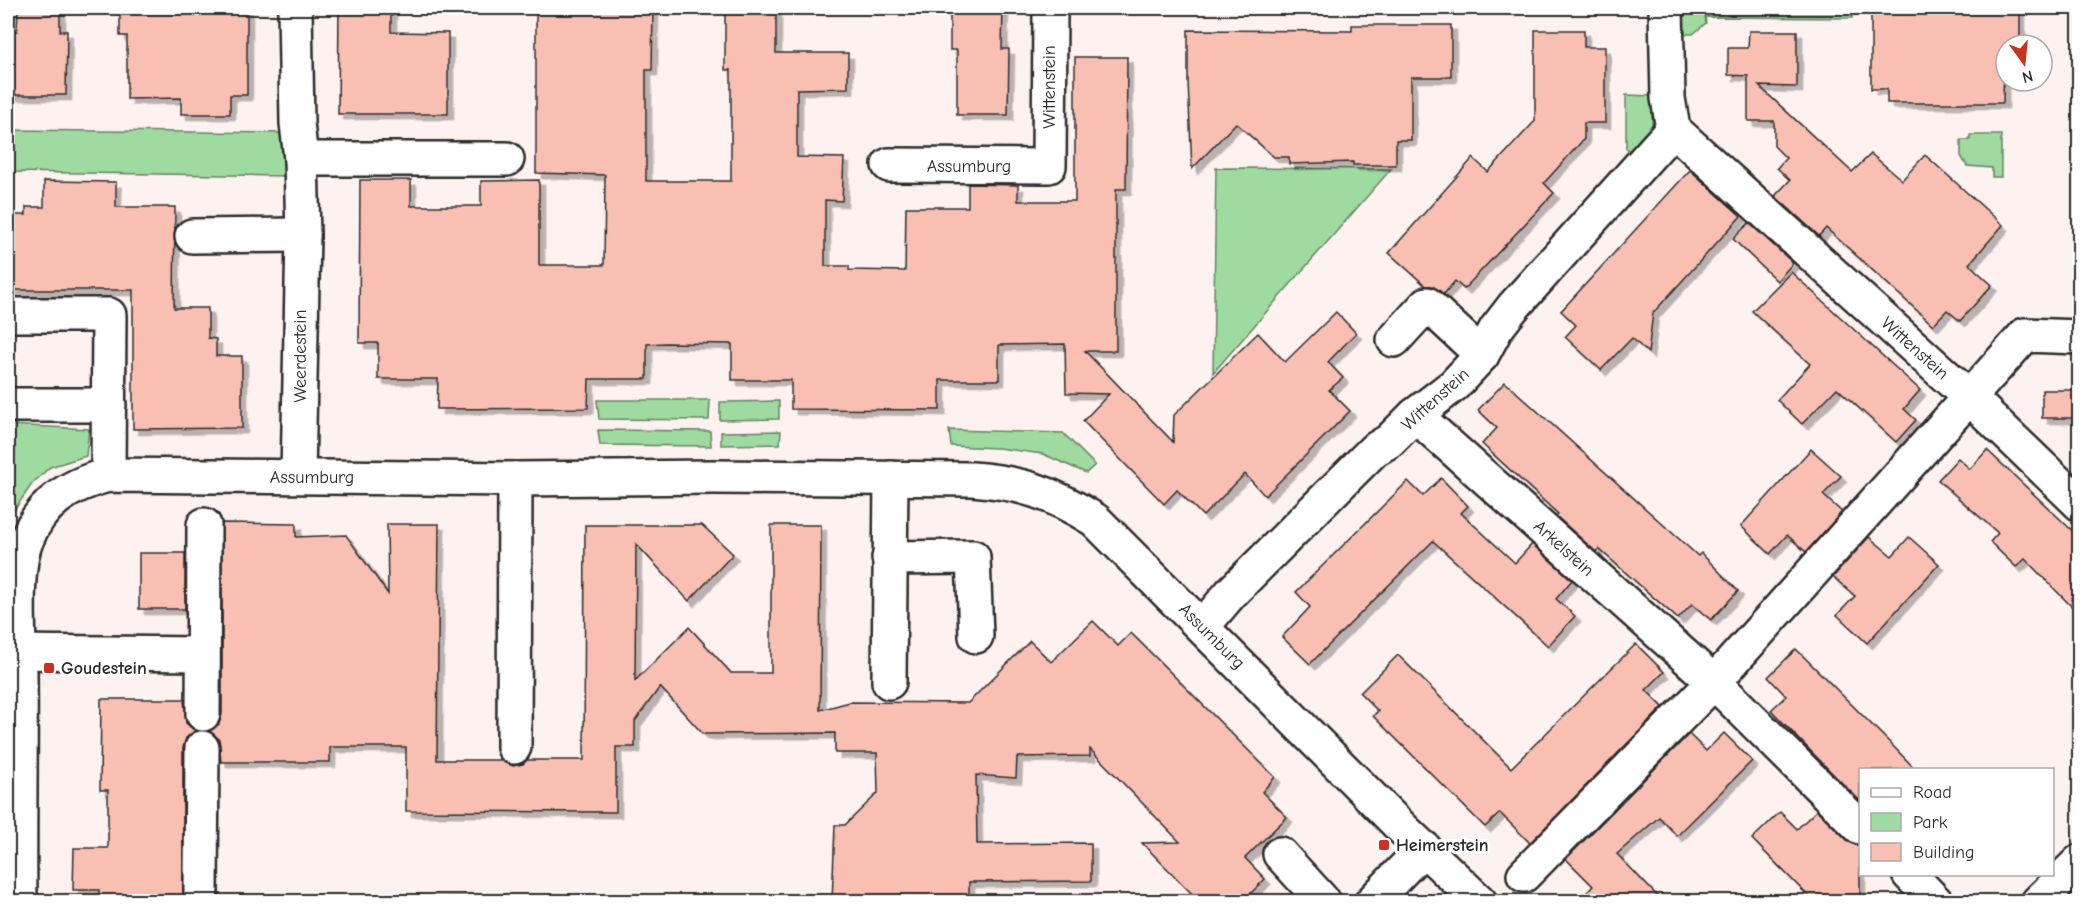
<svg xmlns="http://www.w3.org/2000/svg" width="2087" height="909" font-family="'Comic Neue',sans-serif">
<defs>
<filter id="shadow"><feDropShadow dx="5.5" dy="5.5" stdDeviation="0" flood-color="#0004"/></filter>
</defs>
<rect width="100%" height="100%" fill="#fef2f0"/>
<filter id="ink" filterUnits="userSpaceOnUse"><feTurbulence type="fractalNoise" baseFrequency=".0167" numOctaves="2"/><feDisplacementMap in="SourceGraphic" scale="12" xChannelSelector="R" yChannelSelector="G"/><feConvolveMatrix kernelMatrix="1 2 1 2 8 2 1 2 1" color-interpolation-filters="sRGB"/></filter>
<g filter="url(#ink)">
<g fill="#9fdaa0" stroke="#658266" stroke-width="1.5">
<path d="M1680,8h173l-1,10 -147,-1 1,6 -13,11h-14z"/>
<path d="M1626,95l26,1v36l-20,20 -6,-4z"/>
<path d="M8,130l282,3v43l-282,-4z"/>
<path d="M1970,135h31v42h-9v-9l-25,-2 -6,-10v-16h9z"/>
<path d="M1216,168l175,1 -178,204z"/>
<path d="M597,400h113l-1,20 -110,-1z"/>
<path d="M779,401v18l-59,1v-18z"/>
<path d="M8,425l81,4 -3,27 -36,11 -18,17 -24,35z"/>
<path d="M598,430l112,1 1,15 -111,-1z"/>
<path d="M949,430l114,3 32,32 -9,8 -43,-19 -45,-6 -47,-2z"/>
<path d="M781,431l-1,13 -59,1v-13z"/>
<path d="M473,896l9,2 2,3h-130l8,-4z"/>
<path d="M527,899l159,1v1h-163z"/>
</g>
<g fill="#fabfb3" stroke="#2b2b2b" stroke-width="1.5" filter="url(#shadow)">
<path d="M18,8h42v23h7l-1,64h-58v-64h9z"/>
<path d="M120,8h127v87h-17v19h-49v-16l-54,1v-63h-7z"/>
<path d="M339,8h52v24l57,1v81h-110z"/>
<path d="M536,8h117l-1,62h-6v111h85v-111h-6v-62h51v45h72v35l-51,1v68l47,1 -2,43 -17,-1v66h24v4l56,1 1,-64h62v-23l50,1v16h57v-144h52l-1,132h-10v162h-31l88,91 1,-27 84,-82 27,29 51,-50 20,21 -28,29 15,16 -14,12 21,21 -85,85 -20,-22 -42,42 -26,-26 -13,14 -81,-83 26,-27 -43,-1 -1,-49 -66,1v35h-59v30l-149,-1v-29h-59v-36l-66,-1 -19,1v35h-58l-1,29 -151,1 1,-30h-60v-36h-19l1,-163h51v26h70v-25l58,-1v85h65l1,-90 -69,-2z"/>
<path d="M950,8h53l-1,41h7l-1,66h-51v-65h-7z"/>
<path d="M1871,8h149v37h-14v4h-2l-1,54h-116v-14h-16z"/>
<path d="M1352,25h99v52h-40v63h-15v25h-43v-3l-64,2v-7h-15l-38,-34 -44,46 -4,-87v-52l164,1z"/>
<path d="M1535,30h49v17h21v76h-21v16l-40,44 10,10 -90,96 -9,-8 -11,13 -12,-8h-6l-37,-33 84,-95 15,14 47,-51z"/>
<path d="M1749,31h48v56l-38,-1 93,86 19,-18 31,26 23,-25 78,70 -34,39 23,21 -32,36 -13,-11 -14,15 -107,-97 -7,8 -44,-40 15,-16 -13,-12 9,-10 -12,-12v-25h-26v-45l-20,-1v-27h20z"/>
<path d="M1690,170l51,46 -88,97 -5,40 -16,-15 -31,32 -36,-33 11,-12 -15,-14z"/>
<path d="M44,181l72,1v25h59l-1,101h34v30l8,1v17h26v72l-109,1v-139h-125v-75h18v-8h18z"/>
<path d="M1749,223l44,40 -16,18 -44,-42z"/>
<path d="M1791,272l129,118 -16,19 12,11 -20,22 -59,-54 -35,36 -25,-24 33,-36 -58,-53z"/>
<path d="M1505,382l193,174 3,-3 37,38 -27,29 -19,-16 -14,15 -79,-70 -3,3 -40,-36 2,-2 -76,-70 15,-16 -19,-18z"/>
<rect x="2042" y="390" width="37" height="28"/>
<path d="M1811,449l30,27 -18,19 19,17 -36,40 -19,-17 -17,19 -29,-28z"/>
<path d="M1987,450l92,87v77l-54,-55 -9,8 -26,-25 8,-9 -60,-53 20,-22 12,11z"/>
<path d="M1441,478l27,28 -7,7 54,50 17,-19 40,36 -16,19 19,17 -27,30 -115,-105 -123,123 -28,-27 28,-30 -14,-15 112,-111 15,15z"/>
<path d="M222,523l74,1v13l50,-2 42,59 -1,-70h52l-2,236h64l12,6 10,-2 4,-4h57l1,-235h117l31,29 -44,47 -53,-57 -1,137 54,-54 42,46h40v-148h50l-1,185 30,-8 118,1 62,-62 21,21 42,-41 25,25 13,-13 144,144 -13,15 25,25 -42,41 20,21 -23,23h-42l-58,-59 38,-1 -90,-93v7l-73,1 -1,21 -40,-3 1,69 114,-1v38l-122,1v20h-137l3,-77h10l33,-32 -1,-40h-42v-20l-132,1 -43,-47 -25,34v26h-19v65l-210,-1v-64h-76v15h-109l-2,-23 -10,-8 10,-7 3,-10z"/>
<path d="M1869,537l23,19 17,-19 30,27 -72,79 -30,-28 18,-19 -22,-19z"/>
<rect x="139" y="553" width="46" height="56"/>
<path d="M1636,644l28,28 -18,18 17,17 -133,136 -30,-30 -15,14 -112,-111 5,-5 -18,-18 38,-38 113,113z"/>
<path d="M1796,649l93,93 27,28h-56v31l-27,-27 -62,-64 15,-14 -18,-19z"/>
<path d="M101,699h83l2,24 10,8 -10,7 -3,10v154h-84v-12h-26l1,-42h34v-58h-8z"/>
<path d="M1724,733l28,28 -75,75 -18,-19 -42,37 46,48h-85l15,-16 -27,-27 123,-125 17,17z"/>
<path d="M1817,810l30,30 8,5h5v57h-46l-62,-63 28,-27 17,17z"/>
</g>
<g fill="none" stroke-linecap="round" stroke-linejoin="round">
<defs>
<g id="street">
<path d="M295,8l2,115 4,36 2,76 -5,241"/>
<path d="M1666,8l2,90 5,31"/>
<path d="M301,159h206"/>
<path d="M889,165l160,1 1,-158"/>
<path d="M192,236l111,-1"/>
<path d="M8,315h101l-1,160"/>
<path d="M1394,340l33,-36 55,51"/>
<path d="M8,405h101"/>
<path d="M1415,415l299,267 146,145"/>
<path d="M889,558l84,-1 3,79"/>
<path d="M1203,626l28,-33 143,-143 15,-9 26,-26 39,-30 28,-30 14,-26 17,-22 160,-178 296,268 111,107"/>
<path d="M8,652l194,2"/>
<path d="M889,682l2,-204"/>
<path d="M203,714l1,-189"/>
<path d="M514,747l1,-268"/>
<path d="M1280,854l44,48"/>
<path d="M1909,874l27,28"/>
<path d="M1524,875l190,-193 311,-347 55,2"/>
<path d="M201,891l1,-143"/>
<path d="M1372,902l52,-54"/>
<path d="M2038,902l42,-41"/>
</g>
<path id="secondary" d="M20,902c-1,-77 1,-153 0,-229 -1,-35 -6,-102 6,-132 15,-39 44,-56 82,-66l407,4 198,-2 259,2c51,4 80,14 123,41l308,309 77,73"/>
</defs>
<use href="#street" stroke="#2b2b2b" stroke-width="38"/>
<use href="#secondary" stroke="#2b2b2b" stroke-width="38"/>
<use href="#street" stroke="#fff" stroke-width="33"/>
<use href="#secondary" stroke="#fff" stroke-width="33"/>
</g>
</g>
<g fill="#c8321e" stroke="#fff" stroke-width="2">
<rect x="43" y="662" width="12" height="12" rx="3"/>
<rect x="1378" y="839" width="12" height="12" rx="3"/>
</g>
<g text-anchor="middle" stroke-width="6" stroke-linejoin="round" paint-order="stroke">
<g font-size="18" fill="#2b2b2b" stroke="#fff">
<text transform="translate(1049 87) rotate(-90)" y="6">Wittenstein</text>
<text x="969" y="172">Assumburg</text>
<text transform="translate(1915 348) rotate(42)" y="6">Wittenstein</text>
<text transform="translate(300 356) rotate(-90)" y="6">Weerdestein</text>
<text transform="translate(1435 399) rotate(-42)" y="6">Wittenstein</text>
<text x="312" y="483">Assumburg</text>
<text transform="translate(1564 548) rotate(42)" y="6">Arkelstein</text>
<text transform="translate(1212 636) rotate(45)" y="6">Assumburg</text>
</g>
<g font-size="18" font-weight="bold" fill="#2b2b2b" stroke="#fff" text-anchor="start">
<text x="61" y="674">Goudestein</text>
<text x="1396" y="851">Heimerstein</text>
</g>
</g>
<rect width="2087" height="909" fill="none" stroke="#fff" stroke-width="30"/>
<rect x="15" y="15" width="2057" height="879" fill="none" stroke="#2b2b2b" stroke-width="2" filter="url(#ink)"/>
<rect x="1859" y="768" width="195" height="108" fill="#ffffff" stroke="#aaaaaa" stroke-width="1.5"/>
<rect x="1871" y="788" width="30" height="9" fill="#ffffff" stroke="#aaaaaa" stroke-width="1.5"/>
<text x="1913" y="798" font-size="18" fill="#2b2b2b">Road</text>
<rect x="1871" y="813" width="30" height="18" fill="#9fdaa0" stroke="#aaaaaa" stroke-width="1.5"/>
<text x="1913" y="828" font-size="18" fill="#2b2b2b">Park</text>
<rect x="1871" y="843" width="30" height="18" fill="#fabfb3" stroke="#aaaaaa" stroke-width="1.5"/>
<text x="1913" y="858" font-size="18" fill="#2b2b2b">Building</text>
<g transform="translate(2024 63) rotate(165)"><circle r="28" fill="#ffffff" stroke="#aaaaaa" stroke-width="1.5"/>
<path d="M0-4.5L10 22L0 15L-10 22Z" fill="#c8321e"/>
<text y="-9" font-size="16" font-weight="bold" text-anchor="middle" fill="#2b2b2b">N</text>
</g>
</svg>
